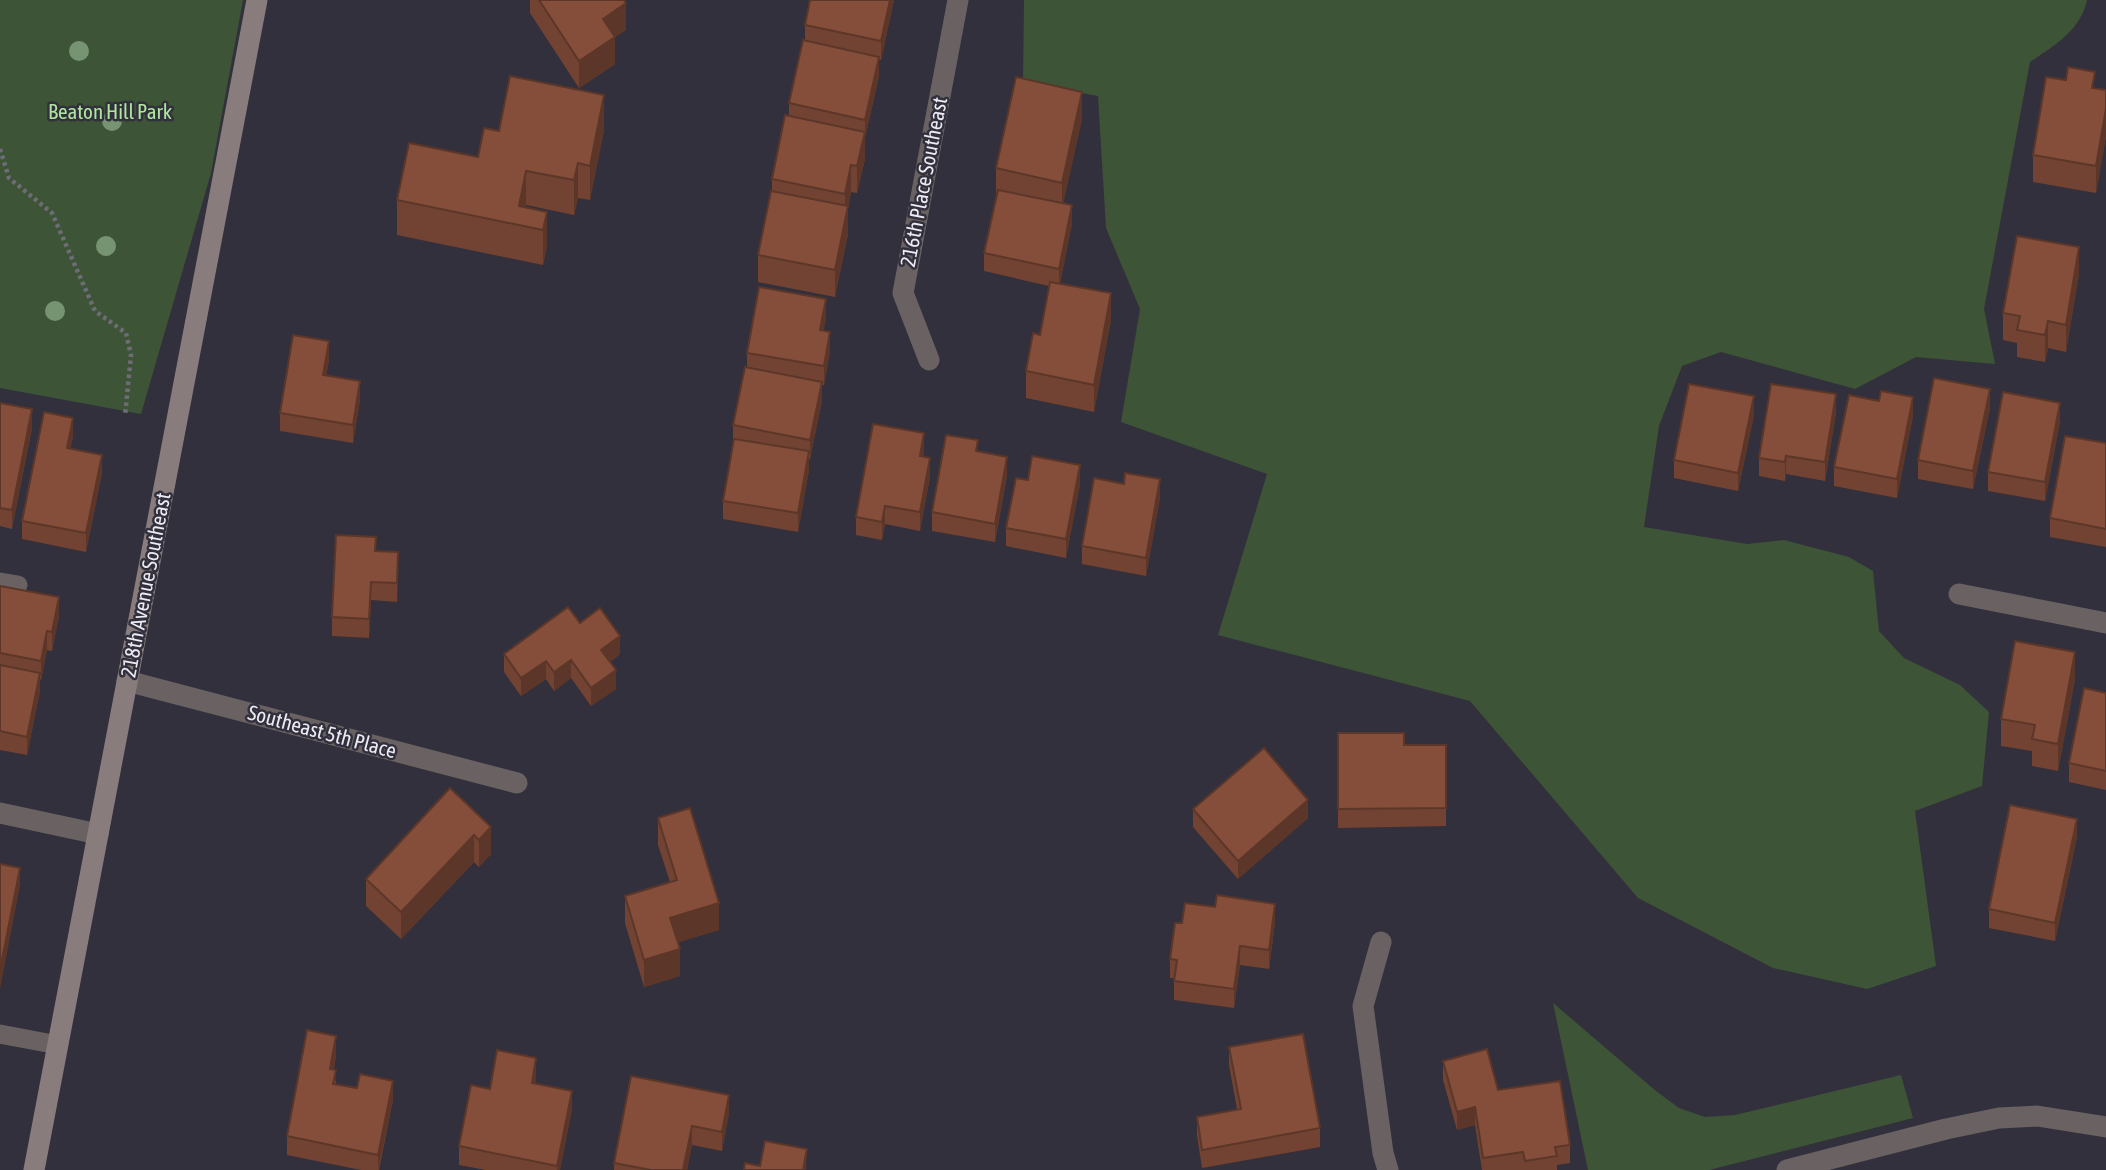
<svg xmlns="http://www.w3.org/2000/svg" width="2106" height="1170" font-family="'Asap Condensed',sans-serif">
<rect width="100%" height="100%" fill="#32303c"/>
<g fill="#3d5436">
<path d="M0,0h243l-32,173 -70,241 -141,-26z"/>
<path d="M1024,0h1063c-6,30 -33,46 -57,62l-46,247 11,55 -79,-7 -61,32 -134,-37 -39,14 -23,60 -15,101 103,17 37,-4 65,17 24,14 6,60 25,27 56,27 29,27 -7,74 -67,25 21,155 -69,23 -94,-21 -135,-70 -168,-197 -252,-66 49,-161 -146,-52 19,-113 -34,-81 -8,-132 -75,-13z"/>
<path d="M1553,1003l103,88 23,17 26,9 30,-2 166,-40 12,43 -204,52h-121z"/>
</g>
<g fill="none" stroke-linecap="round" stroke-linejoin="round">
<path stroke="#6e6d77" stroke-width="4.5" stroke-dasharray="3.5 3.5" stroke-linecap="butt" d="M0,149l9,29 43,35 43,98 31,22 5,22 -6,61"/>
<g stroke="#6a6262" stroke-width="19">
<path d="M0,582l18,3"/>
<path d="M0,1034l58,11"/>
</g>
<g stroke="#6a6262" stroke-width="21">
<path d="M929,360l-26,-67 55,-293"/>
<path d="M1959,594l147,29"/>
<path d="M127,681l390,102"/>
<path d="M0,813l98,21"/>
<path d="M1381,942l-18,64 20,147 5,17"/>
<path d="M1787,1170l159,-41 53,-11 38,-2 69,11"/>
</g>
<path stroke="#887d7c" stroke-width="21" d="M34,1170l223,-1170"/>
</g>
<g fill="#779472">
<circle cx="79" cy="51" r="10"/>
<circle cx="112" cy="121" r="10"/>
<circle cx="106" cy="246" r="10"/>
<circle cx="55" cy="311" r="10"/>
</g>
<g fill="#724332">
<path d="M530,0h94l2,30 -11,7v27l-36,24 -49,-75z"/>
<path d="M894,0l-13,60 -2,-1v17l-14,62v21l-8,34 -6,-1 -3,17v25l-13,63 -77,-15v-27l14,-64v-12l17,-64v-12l16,-62v-16z"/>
<path d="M2095,88l11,2v46l-10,57 -63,-11v-27z"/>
<path d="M1082,119l-19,84 9,21 -12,59 51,37 -17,92 -68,-14v-27l14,-36 9,-49 -65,-15v-18l12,-58v-27z"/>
<path d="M604,130l-14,70 -12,-2 -4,17 -48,-10v3l21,4v34l-4,19 -146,-30v-35l81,-43 21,-26z"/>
<path d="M2079,274l-13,78 -18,-4 -3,14 -28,-5v-14l-14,-3v-27z"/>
<path d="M826,318l-3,13 7,20 -6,34h-2v16l-12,58h-1v11l-11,62 -75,-13v-18l10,-58v-18l14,-58v-14z"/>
<path d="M329,360l-3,16 34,24 -7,43 -73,-12v-18z"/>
<path d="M0,403l32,25 -20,101 -12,-3z"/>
<path d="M1990,408l-17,81 -55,-10v-19z"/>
<path d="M1836,413l-11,68 -39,-7 -1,7 -26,-5v-18z"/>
<path d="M1754,415l-16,76 -64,-13v-18z"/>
<path d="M1913,416l-16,82 -63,-12v-19z"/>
<path d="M2060,422l-15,79 -57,-10v-19z"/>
<path d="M73,436l-3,13 32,24 -16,79 -64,-13v-18z"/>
<path d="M2106,443v104l-56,-10v-19z"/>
<path d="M924,452l-1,4 7,21 -10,54 -35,-7 -3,16 -26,-5v-18z"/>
<path d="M978,452l29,24 -12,66 -63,-11v-19z"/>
<path d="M1028,480l52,4 -14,74 -60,-12v-18z"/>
<path d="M1124,484l36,14 -14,78 -64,-12v-18z"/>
<path d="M376,551l22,20 -1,31 -26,-2 -2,38 -37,-2v-19z"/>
<path d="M0,586l59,30 -7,35 -5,-1 -6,30 -1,-1v12l-13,64 -27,-5z"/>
<path d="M580,623l40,31 -10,8 6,27 -25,17 -20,-28 -17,13 -8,-12 -25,17 -17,-24v-18z"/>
<path d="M2075,679l-17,92 -26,-5v-15l-31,-5v-27z"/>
<path d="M2106,693v97l-37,-8v-19z"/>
<path d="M1338,733l66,12h42v81l-108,2z"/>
<path d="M450,788l41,66 -12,13 -5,-5 -73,77 -35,-33v-27z"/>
<path d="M1193,809l115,9 -70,61 -45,-52z"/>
<path d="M658,818l61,112 -41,12 2,34 -36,11 -19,-64v-27l45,-14 -12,-37z"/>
<path d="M2077,837l-22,104 -66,-13v-19z"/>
<path d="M1275,922l-6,47 -29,-4 -6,43 -60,-8v-22h-4v-19l12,-36z"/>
<path d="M1229,1047l91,81v19l-118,21 -5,-33v-18l40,-8 -8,-44z"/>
<path d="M336,1055l-2,14 2,15 57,16 -14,70h-18l-74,-15v-19z"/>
<path d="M1443,1061l55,29 72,55v18l-13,2v5h-75l-7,-45 -18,5 -14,-50z"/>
<path d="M631,1076l98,37 -7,38 -30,-6 -5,25h-73v-7z"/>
<path d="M536,1077l-1,6 37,26 -12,61h-74l-27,-5v-19l31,-57z"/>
</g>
<g fill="#5c3729">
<path d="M890,0h4l-13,60v-19z"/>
<path d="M626,3v27l-11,7v27l-36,24v-27l24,-42z"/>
<path d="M879,57v19l-14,62v-18z"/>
<path d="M1082,92v27l-20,91v-27z"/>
<path d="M604,95v35l-14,70v-34z"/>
<path d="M2106,109v27l-10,57v-27z"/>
<path d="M865,132v27l-8,34v-27z"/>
<path d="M578,163v35l-4,17v-35z"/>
<path d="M851,165v27l-3,17v25l-13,63v-27l10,-51v-25z"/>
<path d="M526,171v34l-4,21 -3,-20z"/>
<path d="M1072,205v19l-13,64v-19z"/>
<path d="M547,212v34l-4,19v-35z"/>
<path d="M2079,247v27l-13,78v-27z"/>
<path d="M1111,293v27l-17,92v-27z"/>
<path d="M826,299v19l-6,31v-19z"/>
<path d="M2048,321v27l-3,14v-27z"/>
<path d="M830,332v19l-6,34v-19z"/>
<path d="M329,341v19l-6,34v-19z"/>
<path d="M360,381v19l-7,43v-18z"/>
<path d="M822,382v19l-12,58v-19z"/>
<path d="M1990,389v19l-17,81v-18z"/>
<path d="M1836,394v19l-11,68v-19z"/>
<path d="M1754,396v19l-16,76v-18z"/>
<path d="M1913,397v19l-16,82v-19z"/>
<path d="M2060,403v19l-15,79v-19z"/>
<path d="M32,409v19l-20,101v-19z"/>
<path d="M73,418v18l-6,31v-19z"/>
<path d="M924,433v19l-4,22v-18z"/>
<path d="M809,451v19l-11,62v-19z"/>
<path d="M102,455v18l-16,79v-19z"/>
<path d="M1786,456v18l-1,7v-19z"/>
<path d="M1007,457v19l-12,66v-18z"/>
<path d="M930,458v19l-10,54v-19z"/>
<path d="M1080,465v19l-14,74v-19z"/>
<path d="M1160,479v19l-14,78v-18z"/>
<path d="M885,506v18l-3,16v-18z"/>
<path d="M398,552v19l-1,31v-19z"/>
<path d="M371,582v18l-2,38v-19z"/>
<path d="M59,597v19l-7,35v-19z"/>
<path d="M47,631v19l-6,30v-19z"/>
<path d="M620,636v18l-19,14v-18z"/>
<path d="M2075,652v27l-17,92v-27z"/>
<path d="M571,660v18l-17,13v-19z"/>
<path d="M546,661v18l-25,17v-18z"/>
<path d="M616,670v19l-25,17v-18z"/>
<path d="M40,673v18l-13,64v-18z"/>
<path d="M1308,800v18l-70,61v-18z"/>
<path d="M2077,819v18l-22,104v-18z"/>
<path d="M491,827v27l-12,13v-27z"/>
<path d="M474,835v27l-73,77v-27z"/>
<path d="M20,868v18l-20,103v-19z"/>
<path d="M719,903v27l-49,15v-27z"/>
<path d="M1275,904v18l-6,47v-19z"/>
<path d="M1240,946v19l-6,43v-19z"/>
<path d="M680,949v27l-36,11v-27z"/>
<path d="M336,1036v19l-6,32v-18z"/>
<path d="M536,1058v19l-4,24v-18z"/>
<path d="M393,1081v19l-15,70v-15z"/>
<path d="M572,1091v18l-12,61h-3z"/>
<path d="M729,1095v18l-7,38v-19z"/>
<path d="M1475,1107v18l-18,5v-18z"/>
<path d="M692,1126v19l-5,25h-4z"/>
<path d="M807,1149l-1,21h-3z"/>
</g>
<g fill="#844e3a" stroke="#5c3729" stroke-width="2">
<path d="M539,0h85l2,3 -23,16 12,18 -36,24z"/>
<path d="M810,0h80l-9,41 -76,-16z"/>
<path d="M803,40l76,17 -14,63 -76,-17z"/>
<path d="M2068,67l27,5 -3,16 14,2v19l-10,57 -63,-11 13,-78 20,3z"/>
<path d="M510,76l94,19 -14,71 -12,-3 -4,17 -48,-9 -7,35 28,6 -4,18 -146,-30 12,-57 69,14 6,-29 15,3z"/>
<path d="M1016,77l66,15 -20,91 -66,-15z"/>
<path d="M785,115l80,17 -8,34 -6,-1 -6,29 -73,-15z"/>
<path d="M998,190l74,15 -13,64 -75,-16z"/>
<path d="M771,191l77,15 -13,64 -77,-15z"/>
<path d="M2017,236l62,11 -13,78 -18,-4 -3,14 -28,-5 3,-14 -17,-3z"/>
<path d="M1050,282l61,11 -17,92 -68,-14 7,-38 7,2z"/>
<path d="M759,287l67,12 -6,31 10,2 -6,34 -77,-13z"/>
<path d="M293,335l36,6 -6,34 37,6 -7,44 -73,-12z"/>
<path d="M745,367l77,15 -12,58 -77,-15z"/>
<path d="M1934,378l56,11 -17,82 -55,-11z"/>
<path d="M1689,384l65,12 -16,77 -64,-13z"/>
<path d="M1771,384l65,10 -11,68 -39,-6 -1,6 -26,-4z"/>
<path d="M1881,391l32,6 -16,82 -63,-12 15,-72 30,6z"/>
<path d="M2003,392l57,11 -15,79 -57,-10z"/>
<path d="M0,403l32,6 -20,101 -12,-2z"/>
<path d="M44,412l29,6 -6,30 35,7 -16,78 -64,-12z"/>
<path d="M873,424l51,9 -4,23 10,2 -10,54 -35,-6 -3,16 -26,-5z"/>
<path d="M946,435l32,5 -2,11 31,6 -12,67 -63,-12z"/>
<path d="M2065,436l41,7v86l-56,-11z"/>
<path d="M734,439l75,12 -11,62 -75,-12z"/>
<path d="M1032,456l48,9 -14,74 -60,-11 10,-50 12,2z"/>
<path d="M1125,473l35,6 -14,79 -64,-12 12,-68 30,6z"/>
<path d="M336,535l40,2 -1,14 23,1 -1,31 -26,-1 -2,37 -37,-2z"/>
<path d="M0,586l59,11 -7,35 -5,-1 -6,30 -41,-8z"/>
<path d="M568,607l12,16 20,-15 20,28 -19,14 15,20 -25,18 -20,-28 -17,12 -8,-11 -25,17 -17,-24z"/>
<path d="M2015,641l60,11 -17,92 -26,-5 3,-14 -34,-6z"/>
<path d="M0,665l40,8 -13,64 -27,-6z"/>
<path d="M2084,688l22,5v78l-37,-8z"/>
<path d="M1338,733h66v12h42v63l-108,1z"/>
<path d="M1264,748l44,52 -70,61 -45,-52z"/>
<path d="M450,788l41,39 -12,13 -5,-5 -73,77 -35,-33z"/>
<path d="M2010,805l67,14 -22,104 -66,-14z"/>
<path d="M690,808l29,95 -49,15 10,31 -36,11 -19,-64 52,-16 -19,-62z"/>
<path d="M0,864l20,4 -20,102z"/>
<path d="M1217,895l58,9 -6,46 -29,-4 -6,43 -60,-8 3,-21 -7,-1 5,-36h7l3,-20 30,4z"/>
<path d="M307,1030l29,6 -6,33 6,1 -3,14 24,4 3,-14 33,7 -15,74 -91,-19z"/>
<path d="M1303,1034l17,94 -118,22 -5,-33 44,-8 -12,-62z"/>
<path d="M1487,1049l11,41 62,-9 10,64 -15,2 2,9 -32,5 -2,-9 -40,6 -8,-51 -18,5 -14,-51z"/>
<path d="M497,1050l39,8 -4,25 40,8 -15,75 -98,-20 12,-61 19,4z"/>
<path d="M631,1076l98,19 -7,37 -30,-6 -9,44h-32l-37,-7z"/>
<path d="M765,1141l42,8 -4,21h-59l1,-7 15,3z"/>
</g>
<g text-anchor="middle" stroke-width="5" stroke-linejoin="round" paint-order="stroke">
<g font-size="21" fill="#afe59e" stroke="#32303c">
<text x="110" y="119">Beaton Hill Park</text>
</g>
<g font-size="21" fill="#ecebf3" stroke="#32303c">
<text transform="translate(924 182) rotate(-79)" y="7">216th Place Southeast</text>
<text transform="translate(146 585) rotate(-79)" y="7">218th Avenue Southeast</text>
<text transform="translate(322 732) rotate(15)" y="7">Southeast 5th Place</text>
</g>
</g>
</svg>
